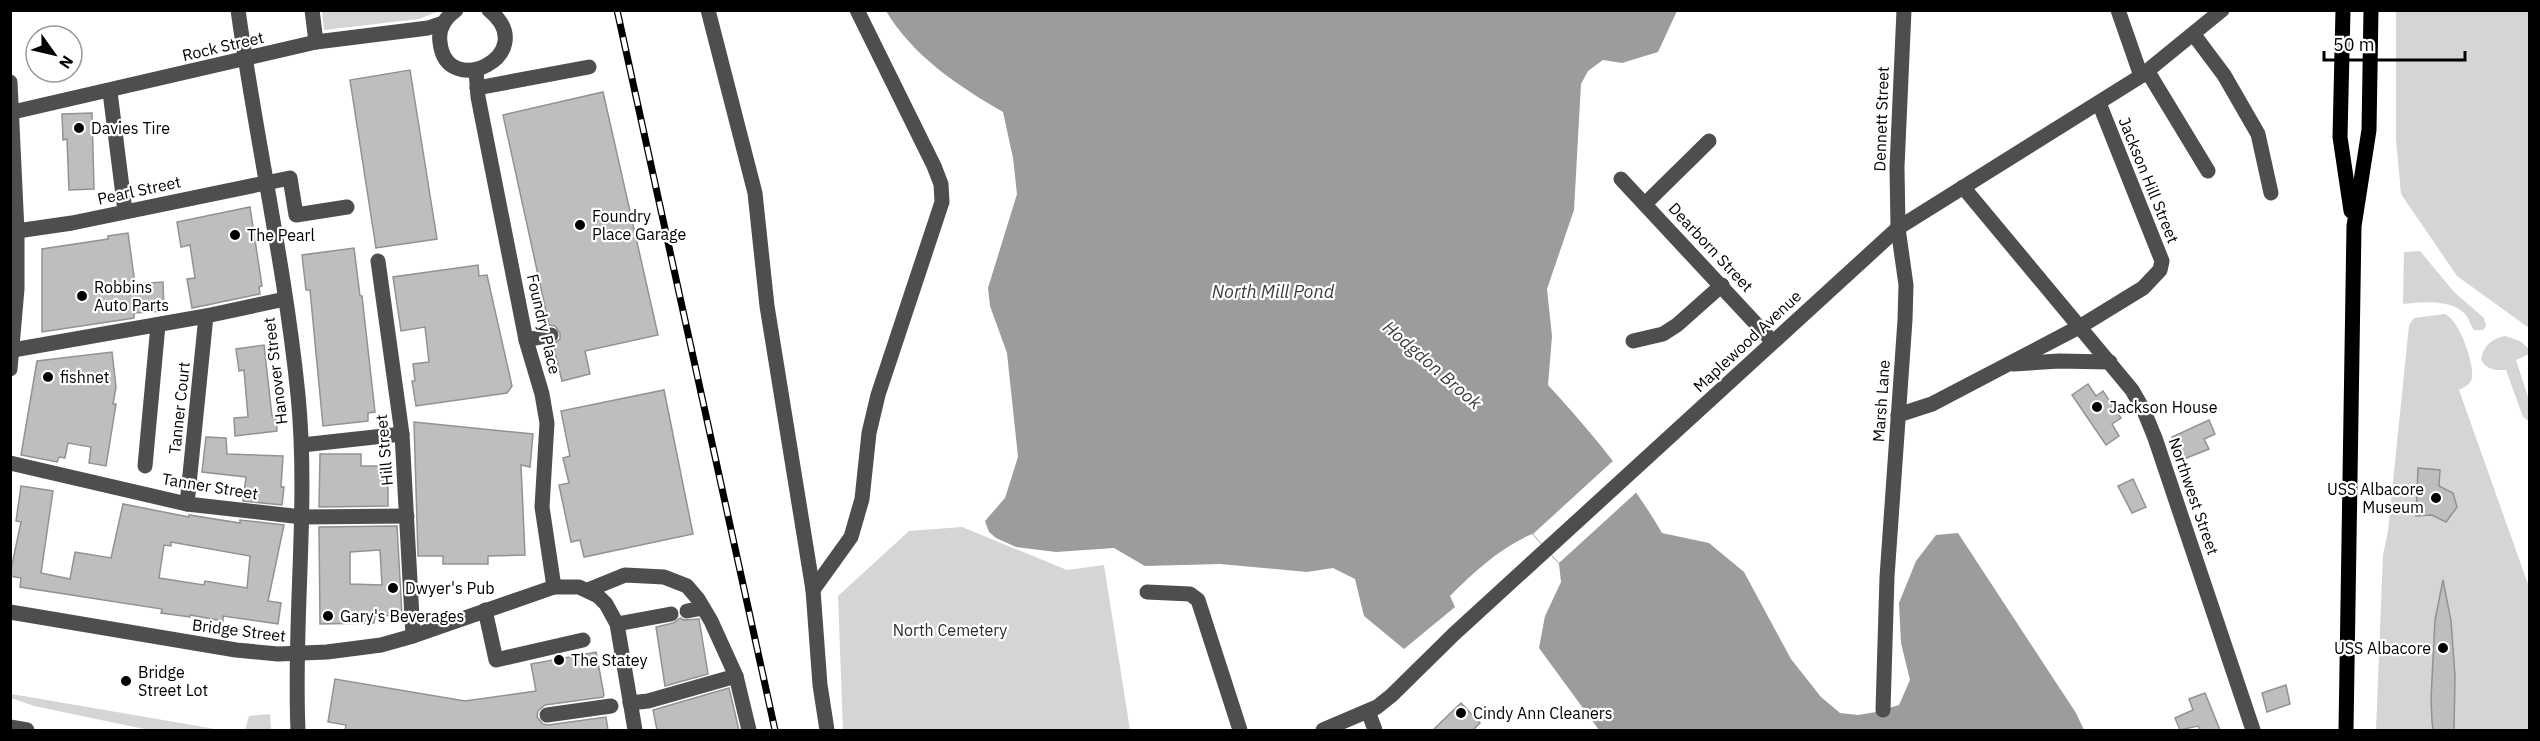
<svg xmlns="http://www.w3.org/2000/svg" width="2540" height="741" font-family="'IBM Plex Sans',sans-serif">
<rect width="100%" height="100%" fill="#fff"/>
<g fill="#d5d5d5">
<path d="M322,11v-1l117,1 -20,8 -95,11z"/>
<path d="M2396,11h133v317l-72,-52 -56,-82 -5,-55z"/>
<path d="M2420,251l34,41 30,26 2,8 -3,4h-9c-4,-5 -5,-13 -10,-17 -14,-14 -44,-11 -61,-9l1,-52z"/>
<path d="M2445,314c14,6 29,48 27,63 -1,8 -8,10 -13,13l70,197v143h-153l7,-175 5,-24 21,-206 5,-7z"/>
<path d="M2505,336l15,5 9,8v5l-13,6 13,40v21l-6,-4 -17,-47c-11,0 -18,1 -25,-10 2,-14 10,-21 24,-24z"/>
<path d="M962,527l105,43 37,-5 26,165h-287l-5,-134 71,-65z"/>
<path d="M11,694l24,4 186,32h-72l-115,-24 -23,-8z"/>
<path d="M270,714l1,16h-26l4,-14z"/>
</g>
<path fill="#9c9c9c" d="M886,11h791l-19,41 -36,11 -19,-3 -15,11 -7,13 -7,126 -27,79 5,47 -4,49c42,46 82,93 114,148l47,10 35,29 47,87 30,38 19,16 18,2 18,-3 23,-7 11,-25 -9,-37 -2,-40 17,-42 20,-26 22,-2 118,180 8,17h-485l-60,-82 6,-32 16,-34 -2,-18 -27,-30c-32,14 -57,37 -82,62l5,11 -51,42 -40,-33 -9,-37 -22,-11 -26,4 -87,-8 -75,2 -31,-18 -58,4 -40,-5 -20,-9 -7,-6 -4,-11 20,-23 13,-41 -11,-104 -17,-47 -2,-18 29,-94 -4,-36 -10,-46c-45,-26 -90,-56 -117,-101z"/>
<path fill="#fff" d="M1615,459l24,31 -80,73 -26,-29z"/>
<g fill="#bebebe" stroke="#929292" stroke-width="1.5" fill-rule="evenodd">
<path d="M410,70l27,169 -61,9 -26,-168z"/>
<path d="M603,92l55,243 -73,16 5,23 -28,7 -9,-37 7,-5v-6l-5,-7 -6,-1 -46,-210z"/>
<path d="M92,113l2,76 -25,1 -2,-51 -4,1 -1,-26z"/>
<path d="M250,207l12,79 -3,1 1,7 -68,14 -5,-29 8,-1 -5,-33 -9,2 -4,-25z"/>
<path d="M128,233l7,51 28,-2 1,29 -30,2v5l-92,14v-83l66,-10v-3z"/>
<path d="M354,248l6,48h2l13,116 -7,1v8l-45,5 -13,-136h-4l-4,-35z"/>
<path d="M478,265l1,11 8,-1 25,111 -5,7 -91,13 -4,-25h3l-2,-17 16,-2 -4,-35 -24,4 -8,-54z"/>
<path d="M264,345l8,71 4,-1 1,16 -42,5 -1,-18 14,-1 -4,-47 -5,1 -3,-22z"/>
<path d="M112,352l4,35 -3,17h3l-10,62 -17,-3 2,-16 -23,-4 -3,15 -6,-1 -2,5 -36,-7 16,-94z"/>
<path d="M2088,384l8,12 7,-5 18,27 -9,6 7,12 -13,9 -34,-50z"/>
<path d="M664,390l29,144 -109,23 -4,-17 -9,2 -12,-57 10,-2 -6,-25 7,-2 -9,-45z"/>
<path d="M2209,420l6,14 -11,5 5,10 -30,12 -9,-17 5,-2 -3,-5z"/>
<path d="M414,422l119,12 -3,33 -9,-2 4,90 -37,1v8h-45v-8h-25z"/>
<path d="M206,437l20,1 1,16 56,2 -2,31h3l-2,18 -39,-4 3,-24 -44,-5z"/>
<path d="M320,454h41v12h27v40l-69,1z"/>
<path d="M2418,468l22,2 -1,16 14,7 4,14 -11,15 -14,-7 -16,1z"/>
<path d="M2133,479l13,28 -14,6 -14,-27z"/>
<path d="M21,486l32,5 -12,82 29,6 5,-27 36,6 12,-54 66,13v-2l51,8v-3l44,5 -16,76 13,2 -3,21 -55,-8v5l-33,-6v2l-29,-4 1,-4 -142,-22 1,-9 -11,-2v-2l11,-52 -5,-1zM171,542l79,14 -3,32 -42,-7 -1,4 -45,-7 5,-33 7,1z"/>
<path d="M397,526l5,89 -27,1 -1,7 -54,1 -1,-97zM380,550l2,35 -32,-1v-32z"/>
<path d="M2443,580l8,41 4,55 -1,54h-21l-1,-9 -1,-22 4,-79z"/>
<path d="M680,618l4,2 15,-1 9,55 -43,12 -9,-59 17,-4z"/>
<path d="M596,652l8,43 -1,2 -58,8 -7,6 -1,6 6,7 5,1 58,-8 2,13h-263l1,-5 -18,-3 7,-43 130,22 71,-10 -5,-27z"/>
<path d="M2286,685l4,19 -23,8 -5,-19z"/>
<path d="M729,688l10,42h-82l-4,-20z"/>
<path d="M2205,693l15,37h-20l-2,-4 -18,4 -5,-12 18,-8 -4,-11z"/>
<path d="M1461,703l19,20 -7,7h-40z"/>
</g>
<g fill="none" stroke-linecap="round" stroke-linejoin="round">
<g stroke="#4e4e4e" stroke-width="15">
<path d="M238,10c18,129 47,256 60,385 11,112 -5,224 0,335"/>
<path d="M312,10l4,32"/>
<path d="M456,10c-11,8 -18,19 -16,32 6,60 103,12 49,-32"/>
<path d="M708,10l47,183 12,113 46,284 7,95 7,45"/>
<path d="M2118,10l23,66"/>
<path d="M2194,35l30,40 34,59 13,59"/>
<path d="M476,71l2,26 14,71 34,172 16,54 5,29 -5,84 12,80"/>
<path d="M2148,72l60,99"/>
<path d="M10,82l7,149v58l-7,80"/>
<path d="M477,88l112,-21"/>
<path d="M110,92l15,119"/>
<path d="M13,112l303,-70 112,-14 15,-5"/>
<path d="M1621,179l151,162"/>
<path d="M1963,187l169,203 12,21 11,27 98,292"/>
<path d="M1646,203l63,-62"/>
<path d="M17,231l55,-8 218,-45 6,37 51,-8"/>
<path d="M378,261l24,173 11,202"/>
<path d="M526,340l25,-5"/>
<path d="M1633,341l30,-7 14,-9 45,-40"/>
<path d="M13,350l193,-34 79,-17"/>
<path d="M2014,364l45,-3 51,1"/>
<path d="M1898,415l34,-11 149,-78 62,-38 17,-18 2,-9 -63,-158"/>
<path d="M302,445l100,-11"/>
<path d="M10,463l177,41 115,13 105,-1"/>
<path d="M145,466l13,-141"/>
<path d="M187,504l19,-188"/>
<path d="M588,590l37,-15 39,2 23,9 11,13 13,22 25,55 13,54"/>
<path d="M813,590l38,-53 11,-38 7,-66 9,-38 64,-193 -1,-18 -7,-18 -77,-156"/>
<path d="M1147,592l43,2 8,6 42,130"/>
<path d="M485,610l11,50 87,-20"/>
<path d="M687,611l16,-3"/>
<path d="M10,612l226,38 42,4 49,-2 54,-7 32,-9 141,-49h25l19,9 8,8 11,20 18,106"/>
<path d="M617,624l54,-10"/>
<path d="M630,703l18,-2 88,-25"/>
<path d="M1883,710l4,-133 18,-257 1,-35 -8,-57 -1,-61 7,-157"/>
<path d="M1368,711l7,19"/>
<path d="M547,715l64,-9"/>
<path d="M10,727l17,3"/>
<path d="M1323,730l54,-23 15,-12 62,-61 444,-406 243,-152 81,-66"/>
</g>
<g stroke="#000" stroke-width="15">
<path d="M2343,10l-3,127 11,74"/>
<path d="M2346,730l8,-504 15,-96 2,-120"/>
</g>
<defs>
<path id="rail" d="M617,10l158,720"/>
</defs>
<use href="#rail" stroke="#000" stroke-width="7"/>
<use href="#rail" stroke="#fff" stroke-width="4.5" stroke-dasharray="14" stroke-linecap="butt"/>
</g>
<g fill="#000" stroke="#fff" stroke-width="2">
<circle cx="79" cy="128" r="6"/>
<circle cx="580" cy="225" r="6"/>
<circle cx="235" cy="235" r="6"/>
<circle cx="82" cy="296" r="6"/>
<circle cx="48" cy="377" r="6"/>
<circle cx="2097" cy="407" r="6"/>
<circle cx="2436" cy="498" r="6"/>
<circle cx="393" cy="588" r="6"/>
<circle cx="328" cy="616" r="6"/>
<circle cx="2443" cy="648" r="6"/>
<circle cx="559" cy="660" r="6"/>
<circle cx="126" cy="681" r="6"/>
<circle cx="1461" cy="713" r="6"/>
</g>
<g text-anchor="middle" stroke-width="4.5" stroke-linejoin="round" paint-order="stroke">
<g font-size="16" fill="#000" stroke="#fff">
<text transform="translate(223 46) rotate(-13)" y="6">Rock Street</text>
<text transform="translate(1881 119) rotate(-88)" y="6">Dennett Street</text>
<text transform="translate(2149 180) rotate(68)" y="6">Jackson Hill Street</text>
<text transform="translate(139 190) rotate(-12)" y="6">Pearl Street</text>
<text transform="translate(1711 247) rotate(47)" y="6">Dearborn Street</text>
<text transform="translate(544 324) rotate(77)" y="6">Foundry Place</text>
<text transform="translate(1747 341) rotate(-43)" y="6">Maplewood Avenue</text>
<text transform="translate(275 371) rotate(-97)" y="6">Hanover Street</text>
<text transform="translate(1881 401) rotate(-86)" y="6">Marsh Lane</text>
<text transform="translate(179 408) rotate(-84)" y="6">Tanner Court</text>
<text transform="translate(384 450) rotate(-95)" y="6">Hill Street</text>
<text transform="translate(210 486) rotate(9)" y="6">Tanner Street</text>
<text transform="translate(2194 496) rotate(71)" y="6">Northwest Street</text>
<text transform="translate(239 630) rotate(7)" y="6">Bridge Street</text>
</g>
<g font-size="16" fill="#000" stroke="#fff" text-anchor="start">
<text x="91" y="134">Davies Tire</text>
<text x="592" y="222">Foundry<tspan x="592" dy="18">Place Garage</tspan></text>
<text x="247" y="241">The Pearl</text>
<text x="94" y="293">Robbins<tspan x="94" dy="18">Auto Parts</tspan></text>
<text x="60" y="383">fishnet</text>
<text x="2109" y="413">Jackson House</text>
<text x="2424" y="495" text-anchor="end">USS Albacore<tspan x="2424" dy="18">Museum</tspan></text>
<text x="405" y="594">Dwyer's Pub</text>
<text x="340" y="622">Gary's Beverages</text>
<text x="2431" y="654" text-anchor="end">USS Albacore</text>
<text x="571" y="666">The Statey</text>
<text x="138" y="678">Bridge<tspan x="138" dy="18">Street Lot</tspan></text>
<text x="1473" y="719">Cindy Ann Cleaners</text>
</g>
<g font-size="16" fill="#2c2c2c" stroke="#fff">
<text x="950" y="636">North Cemetery</text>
</g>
<g font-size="18" font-style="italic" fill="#3d3d3d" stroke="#fff">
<text x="1273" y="298">North Mill Pond</text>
<text transform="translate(1432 365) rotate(41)" y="6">Hodgdon Brook</text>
</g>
</g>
<rect width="2540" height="741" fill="none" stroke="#000000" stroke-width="24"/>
<g transform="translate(54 54) rotate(124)"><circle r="28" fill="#ffffff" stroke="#999999" stroke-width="1.5"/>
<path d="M0-4.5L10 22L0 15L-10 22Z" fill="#000000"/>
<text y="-9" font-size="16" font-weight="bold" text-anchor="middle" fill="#000000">N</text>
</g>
<path d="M2324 51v9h141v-9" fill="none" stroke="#000000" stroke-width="3"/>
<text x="2333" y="51" font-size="18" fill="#000000" stroke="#ffffff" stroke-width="4.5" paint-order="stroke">50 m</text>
</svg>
